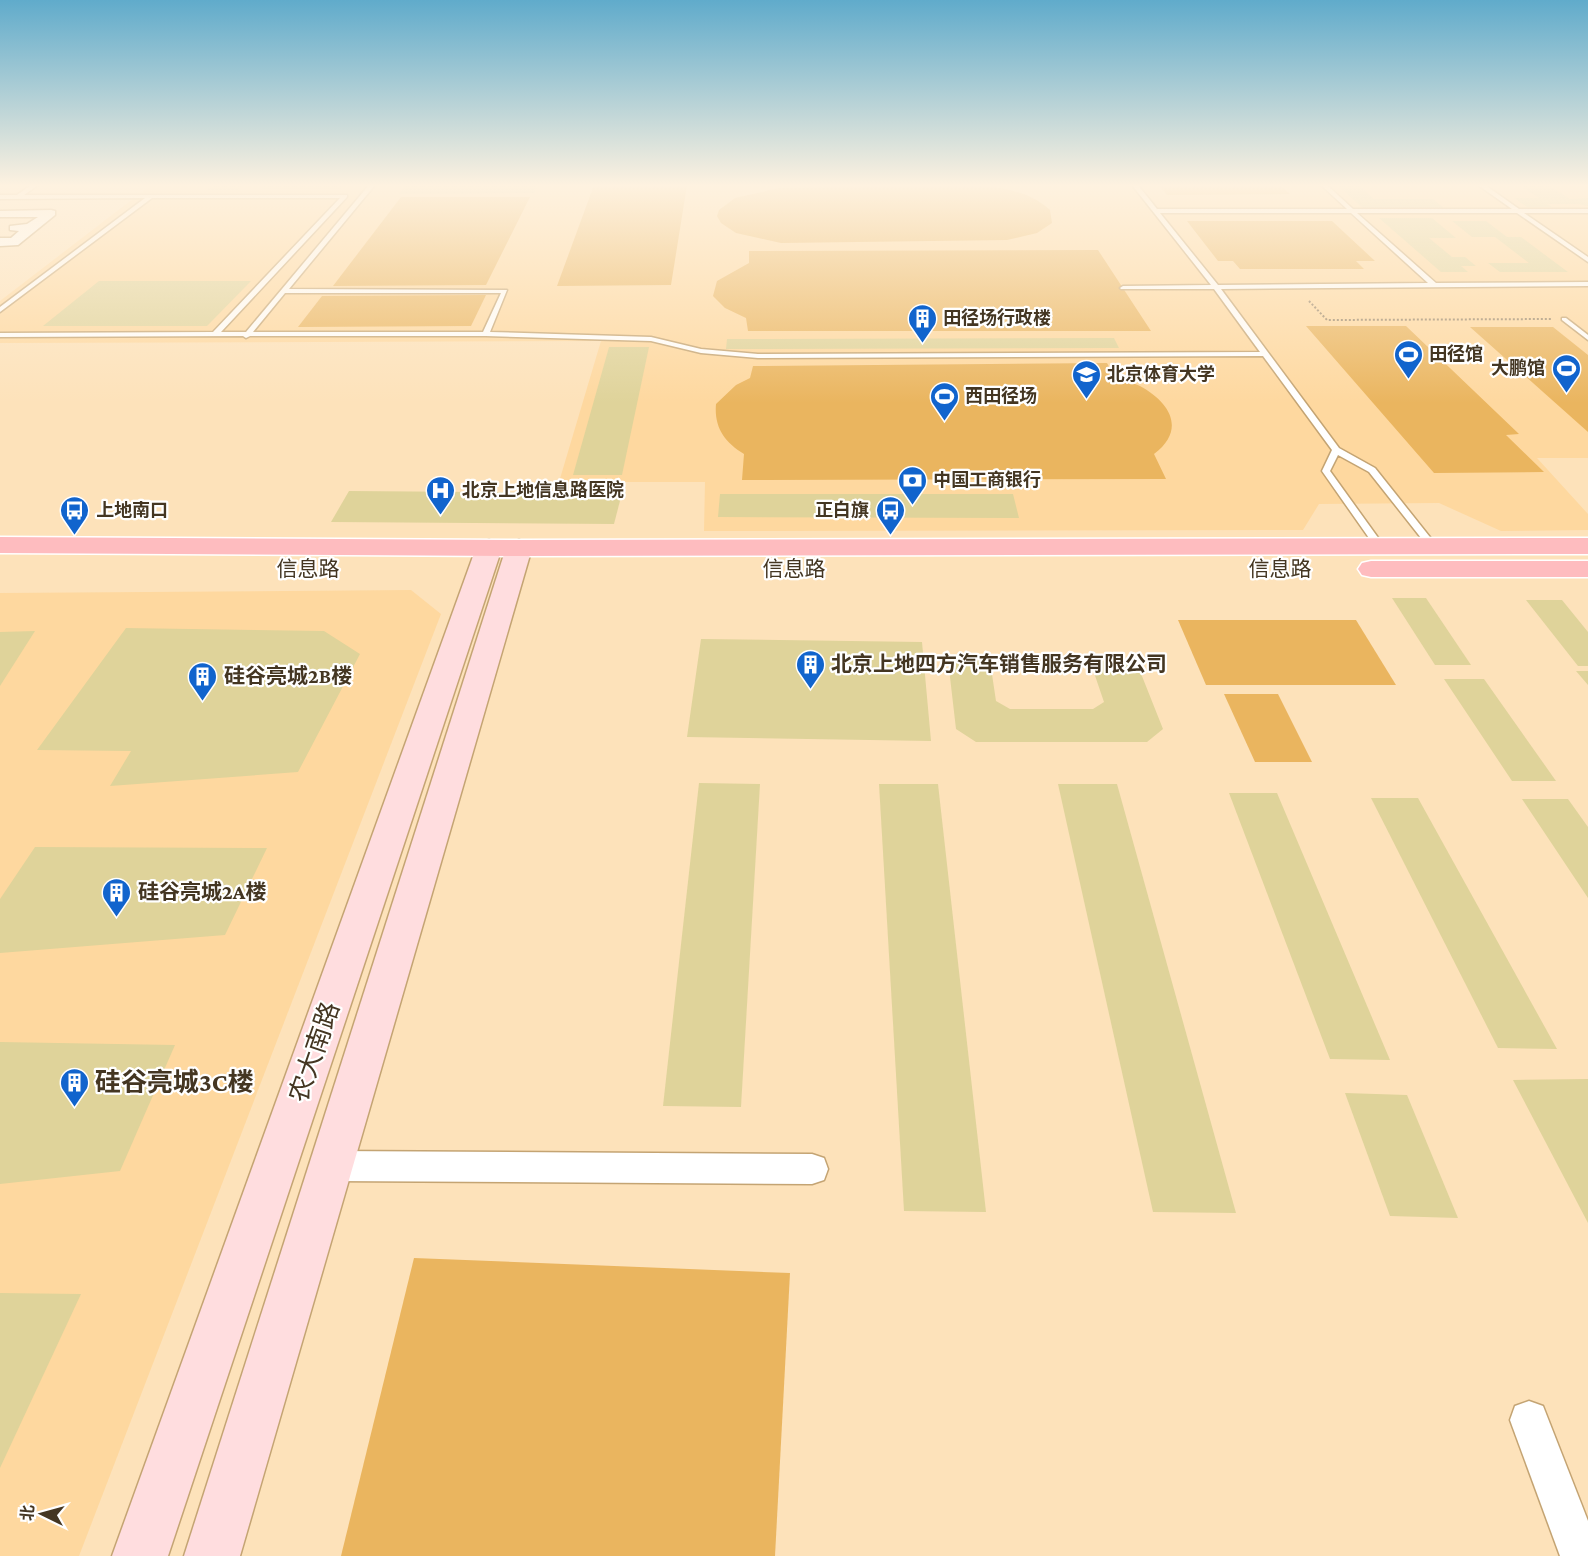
<svg xmlns="http://www.w3.org/2000/svg" width="1588" height="1556" font-family="'Crimson Pro','Noto Sans SC',serif">
<rect width="100%" height="100%" fill="#fde2ba"/>
<g fill="#fed89f">
<path d="M151,185h1437v273h-51l51,56v16l-87,1 -62,-28 -120,1 -16,26 -599,1 1,-49h-146l42,-141 -601,2v-42z"/>
<path d="M411,590l30,24 -362,942h-79v-963z"/>
</g>
<g fill="#eab55f">
<path d="M594,185h93l-16,100 -114,1z"/>
<path d="M1159,185h121l10,9 -123,1z"/>
<path d="M966,186c30,0 61,3 84,24l2,13 -15,10 -30,7 -226,3 -45,-10 -15,-10 -4,-7 2,-6 16,-12 44,-10z"/>
<path d="M401,197h129l-44,88 -153,1z"/>
<path d="M1187,221h145l43,40h-19l8,8h-124l-7,-8h-15z"/>
<path d="M1098,250l53,81h-403l-2,-13 -21,-10 -12,-12 4,-15 32,-18v-12z"/>
<path d="M486,295l-15,31 -173,1 24,-31z"/>
<path d="M1306,326h100l113,108 -13,1 38,37 -110,1z"/>
<path d="M1470,327h83l35,28v77z"/>
<path d="M1107,363c2,3 4,9 7,12 6,6 19,7 26,11 31,17 46,44 14,68l12,25 -424,1 2,-26c-20,-12 -30,-27 -28,-50l20,-19 14,-7 3,-12z"/>
<path d="M1178,620h178l40,65h-190z"/>
<path d="M1224,694h54l34,68h-57z"/>
<path d="M414,1258l376,15 -15,283h-434z"/>
</g>
<g fill="#dfd39a">
<path d="M213,185h31l-6,5h-31z"/>
<path d="M266,185h78l-4,4h-78z"/>
<path d="M406,185h132l-4,8 -135,1z"/>
<path d="M1337,185h21l16,14h59l12,10h-81z"/>
<path d="M1519,185h29l22,14 18,-1v8l-10,-2h-31l5,3h-25l-13,-9h25z"/>
<path d="M1379,218h53l24,20h-27l23,19h13l11,9h-15l7,6h-27z"/>
<path d="M1452,221h34l21,16h14l47,35h-68l-12,-9h41l-34,-26h-23z"/>
<path d="M99,281h152l-44,45h-164z"/>
<path d="M1114,338l5,10 -393,1 1,-10z"/>
<path d="M609,347h40l-27,128h-49z"/>
<path d="M349,491l273,2 -8,31 -283,-2z"/>
<path d="M720,494h293l6,24 -301,-1z"/>
<path d="M1392,598h34l45,67h-36z"/>
<path d="M1526,600h36l26,32v34h-10z"/>
<path d="M126,628l198,3 36,23 -62,118 -188,14 21,-35 -94,-1z"/>
<path d="M35,631l-35,55v-54z"/>
<path d="M701,639l221,3 9,99 -244,-4z"/>
<path d="M948,660l42,1 6,40 14,8h83l11,-7 -14,-41h46l27,68 -16,13h-171l-20,-13z"/>
<path d="M1576,671h12v14z"/>
<path d="M1444,679h40l72,102h-44z"/>
<path d="M699,783l61,1 -19,323 -78,-1z"/>
<path d="M879,784h59l48,428 -82,-1z"/>
<path d="M1058,784h59l119,429 -83,-1z"/>
<path d="M1229,793h48l113,267 -60,-1z"/>
<path d="M1371,798h47l139,251 -59,-1z"/>
<path d="M1522,799h46l20,28v71z"/>
<path d="M35,847l232,1 -42,87 -225,18v-54z"/>
<path d="M0,1042l175,3 -55,126 -120,13z"/>
<path d="M1588,1079v144l-75,-143z"/>
<path d="M1345,1093l62,2 51,123 -68,-2z"/>
<path d="M0,1293l81,1 -81,174z"/>
</g>
<g fill="none" stroke-linecap="round" stroke-linejoin="round">
<defs>
<g id="lane">
<path d="M31,185h7l-14,10h323v2l-126,135h25l123,-147h6l-86,104 218,1 -17,42 161,5 50,12 57,5 502,-2 -46,-63h-93l-1,-1 3,-2 88,-1 -79,-100h6l19,24h190l-26,-24h6l26,24h159l-34,-24h7l34,24h69v4h-64l64,44v5l-71,-49h-160l79,70 152,-1v4l-367,3 118,159 36,20 62,78 -2,2h-6l-60,-76 -31,-17 -8,16 54,75 -5,3 -3,-1 -54,-77 10,-21 -69,-94 -505,2 -57,-5 -50,-12 -165,-5h-236l-4,2 -3,-2 -243,1v-4l213,-1 127,-134h-188l-152,114v-5l145,-109 -145,1v-4h17zM1160,213h191l77,70 -210,2zM285,293h216l-18,39h-230z"/>
<path d="M1562,318h4l22,17v5l-26,-20z"/>
</g>
<g id="street">
<path d="M51,210l4,1v4l-37,30 -18,1v-8h11l8,-7 -9,-1v-4l17,-2 11,-7h-38v-6z"/>
<path d="M331,1151l481,3 12,4 4,11 -4,11 -12,4 -481,-3 -12,-4 -4,-11 4,-11z"/>
<path d="M1529,1401l14,5 45,115v35h-28l-50,-136 5,-14z"/>
</g>
<g id="secondary">
<path d="M489,540l9,3 4,5 -334,1008h-56l364,-1008 4,-5z"/>
<path d="M519,540l9,3 4,5 -292,1008h-56l322,-1008 4,-5z"/>
</g>
<g id="primary">
<path d="M0,537l519,3 1069,-2v16l-1069,2 -519,-3z"/>
<path d="M1371,561h217v16h-217l-9,-2 -4,-6 4,-6z"/>
</g>
</defs>
<use href="#lane" stroke="#c4a473" stroke-width="3"/>
<use href="#street" stroke="#c4a473" stroke-width="3"/>
<use href="#secondary" stroke="#c4a473" stroke-width="3"/>
<use href="#primary" stroke="#fff" stroke-width="3"/>
<path stroke="#988467" stroke-width="2" stroke-dasharray="2 2" stroke-linecap="butt" d="M1309,301l18,19 224,-1"/>
<use href="#lane" fill="#fff" fill-rule="evenodd"/>
<use href="#street" fill="#fff" fill-rule="evenodd"/>
<use href="#secondary" fill="#ffdddf" fill-rule="evenodd"/>
<use href="#primary" fill="#febcbf" fill-rule="evenodd"/>
</g>
<linearGradient id="sky" x2="0" y2="1"><stop stop-color="#60abcb"/><stop offset="0.46" stop-color="#fef2e0"/><stop offset="1" stop-color="#fef2e0" stop-opacity="0"/></linearGradient>
<rect width="1588" height="403" fill="url(#sky)"/>
<defs>
<symbol id="building-pin" viewBox="-11 -11 22 30"><path d="M0 17L-7.5 6A9.5 9.5 0 1 1 7.5 6Z" fill="#1164cd" stroke="#fff"/><path d="M-4-6H4V6H1V3H-1V6H-4ZM-2.5-4.3h1.7v1.8h-1.7ZM.8-4.3h1.7v1.8H.8ZM-2.5-1h1.7V.8h-1.7ZM.8-1h1.7V.8H.8Z" fill="#fff"/></symbol>
<symbol id="stadium-pin" viewBox="-11 -11 22 30"><path d="M0 17L-7.5 6A9.5 9.5 0 1 1 7.5 6Z" fill="#1164cd" stroke="#fff"/><path d="M0-5a6.5 5 0 1 0 0 10a6.5 5 0 1 0 0-10ZM-3.5-1.8h7v3.6h-7Z" fill="#fff"/></symbol>
<symbol id="university-pin" viewBox="-11 -11 22 30"><path d="M0 17L-7.5 6A9.5 9.5 0 1 1 7.5 6Z" fill="#1164cd" stroke="#fff"/><path d="M0-5L7-2L0 1L-7-2ZM-4 1L0 2.5L4 1V4Q0 6-4 4Z" fill="#fff"/></symbol>
<symbol id="bank-pin" viewBox="-11 -11 22 30"><path d="M0 17L-7.5 6A9.5 9.5 0 1 1 7.5 6Z" fill="#1164cd" stroke="#fff"/><path d="M-6-4H6V4H-6ZM0-2.3a2.3 2.3 0 1 0 0 4.6a2.3 2.3 0 1 0 0-4.6Z" fill="#fff"/></symbol>
<symbol id="hospital-pin" viewBox="-11 -11 22 30"><path d="M0 17L-7.5 6A9.5 9.5 0 1 1 7.5 6Z" fill="#1164cd" stroke="#fff"/><path d="M-5-5h3v3.5h4V-5h3V5h-3V1.5h-4V5h-3Z" fill="#fff"/></symbol>
<symbol id="bus-pin" viewBox="-11 -11 22 30"><path d="M0 17L-7.5 6A9.5 9.5 0 1 1 7.5 6Z" fill="#1164cd" stroke="#fff"/><path d="M-5-6H5V4H4V6H2V4H-2V6H-4V4H-5ZM-3.5-4V0h7V-4ZM-3.5 1.2v1.5H-2V1.2ZM2 1.2v1.5H3.5V1.2Z" fill="#fff"/></symbol>
</defs>
<g fill-rule="evenodd">
<use href="#building-pin" x="906" y="302" width="33" height="45"/>
<use href="#stadium-pin" x="1392" y="338" width="33" height="45"/>
<use href="#stadium-pin" x="1550" y="352" width="33" height="45"/>
<use href="#university-pin" x="1070" y="358" width="33" height="45"/>
<use href="#stadium-pin" x="928" y="380" width="33" height="45"/>
<use href="#bank-pin" x="896" y="464" width="33" height="45"/>
<use href="#hospital-pin" x="424" y="474" width="33" height="45"/>
<use href="#bus-pin" x="58" y="494" width="33" height="45"/>
<use href="#bus-pin" x="874" y="494" width="33" height="45"/>
<use href="#building-pin" x="794" y="648" width="33" height="45"/>
<use href="#building-pin" x="186" y="660" width="33" height="45"/>
<use href="#building-pin" x="100" y="876" width="33" height="45"/>
<use href="#building-pin" x="58" y="1066" width="33" height="45"/>
</g>
<g text-anchor="middle" stroke-width="4.5" stroke-linejoin="round" paint-order="stroke">
<g font-size="18" font-weight="bold" fill="#443622" stroke="#fff" text-anchor="start">
<text x="943" y="324">田径场行政楼</text>
<text x="1429" y="360">田径馆</text>
<text x="1545" y="374" text-anchor="end">大鹏馆</text>
<text x="1107" y="380">北京体育大学</text>
<text x="965" y="402">西田径场</text>
<text x="933" y="486">中国工商银行</text>
<text x="462" y="496">北京上地信息路医院</text>
<text x="96" y="516">上地南口</text>
<text x="869" y="516" text-anchor="end">正白旗</text>
</g>
<g font-size="21" fill="#443622" stroke="#fff">
<text x="308" y="576">信息路</text>
<text x="794" y="576">信息路</text>
<text x="1280" y="576">信息路</text>
</g>
<g font-size="21" font-weight="bold" fill="#443622" stroke="#fff" text-anchor="start">
<text x="831" y="671">北京上地四方汽车销售服务有限公司</text>
<text x="224" y="683">硅谷亮城2B楼</text>
<text x="138" y="899">硅谷亮城2A楼</text>
</g>
<g font-size="26" fill="#443622" stroke="#fff">
<text transform="translate(314 1052) rotate(-71)" y="9">农大南路</text>
</g>
<g font-size="26" font-weight="bold" fill="#443622" stroke="#fff" text-anchor="start">
<text x="95" y="1091">硅谷亮城3C楼</text>
</g>
</g>
<g transform="translate(42 1514) rotate(275)" stroke="#ffffff" stroke-width="4.5" paint-order="stroke">
<path d="M0-4.5L10 22L0 15L-10 22Z" fill="#443622"/>
<text y="-9" font-size="16" font-weight="bold" text-anchor="middle" fill="#443622">北</text>
</g>
</svg>
